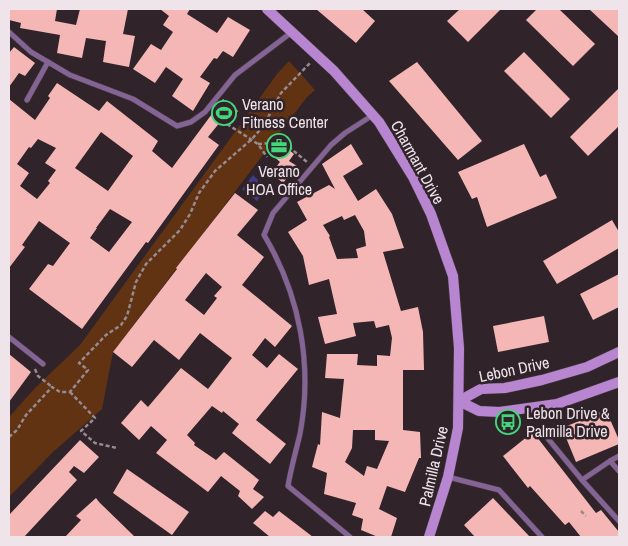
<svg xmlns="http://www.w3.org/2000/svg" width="628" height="546" font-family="'Archivo Narrow',sans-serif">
<rect width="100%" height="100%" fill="#31232a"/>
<path fill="#613312" d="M289,61l26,29 -8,7 -194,255 -11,57 -49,43 -44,45v-80l26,-29 45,-43 197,-271z"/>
<path fill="#3e3c85" d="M253,175l5,5 -1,6 6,7 -6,8 -15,-12z"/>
<g fill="#f4b7b6" fill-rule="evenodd">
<path d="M9,9h48l-2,12 21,4 4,-16h48l-5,25 12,2 -6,31 -26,-5 3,-21 -20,-3 -4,20 -25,-5 3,-18 -40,-7 1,-5 -12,-3z"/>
<path d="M160,9h30l-3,5 30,19 11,-16 22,13 -17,27 -10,-6 -6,8 -3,-1 -14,19 10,6 -17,28 -21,-15 11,-17 -17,-12 -11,16 -22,-14 18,-25 10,6 12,-18 -10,-7 6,-9z"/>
<path d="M316,9h46l13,12 -19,22z"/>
<path d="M460,9h41l-33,33 -21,-21z"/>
<path d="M537,9h22l36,35 -22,22 -47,-46z"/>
<path d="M589,9h30v28z"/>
<path d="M14,47l21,16 -10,13 -6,-3 -10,14v-34z"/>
<path d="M524,52l46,47 -19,19 -47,-47z"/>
<path d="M417,62l65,79 -24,19 -69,-79z"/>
<path d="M57,83l42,28 8,-10 51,40 -6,10 20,17 51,-69 15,12 -7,9 -6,-4 -17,21 11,8 -71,98 -2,-1 -64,87 -53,-40 19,-25 5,2 17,-23 -31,-22 -17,24 3,2 -16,21v-169l26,21 15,-22 -2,-2zM101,132l32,24 -25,35 -33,-23zM38,139l18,9 -11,15 11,7 -8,11 2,2 -13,16 -17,-13 9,-13 -12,-9 12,-17 2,1zM110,209l22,13 -23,30 -19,-14 7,-10h-1z"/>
<path d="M619,88v38l-31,30 -18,-19z"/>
<path d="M277,140l17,14 -5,7 8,5 -14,17 -12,-10 9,-11 -11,-10z"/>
<path d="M351,144l12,20 -20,12 15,25 18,-12 16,25 12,34 -21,4 18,59 17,-4 5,25 1,38h-21v60l17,2 1,26h-2l-14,34 -18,-6 -8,23 18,9 -6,19h-13l-17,-7 2,-11 -11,-4 4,-12 -32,-9 3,-21 -15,-6 6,-23 2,1 2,-33 18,6 4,-39 -19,-1 2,-24h31l-1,11 20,1v-11l13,1 2,-18 -3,-13 -13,3 -2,-7 -21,2 3,13 -31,8 -7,-27 19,-3 -8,-35 -20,6 -6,-29 -15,-24 19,-12 -10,-18 32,-17 6,4 -13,-25zM355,215l9,16 2,15 -10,3 2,9 -21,1 -8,-22 1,-1 -7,-11 19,-9 2,4zM353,430h22v10l14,1 -12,28 -10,-3 -3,10 -19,-14 7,-14z"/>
<path d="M524,144l16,33 6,-3 11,24 -70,29 -10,-30 -5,2 -14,-27z"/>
<path d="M235,193l23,17 -21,25 27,22 -22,28 50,41 -17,21 -10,-9 -13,17 15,13 12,-14 19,15 -42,51 30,24 -16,20 -38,-31 7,-9 -16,-13 -1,2 -10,-7 -25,29 8,8 -1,2 22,15 8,-8 35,28 -6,9 11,8 -12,12 -14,-13 2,-5 -19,-15 -13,16 -52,-39 11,-13 -16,-14 -12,14 -18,-17 20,-23 7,7 33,-39 27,21 24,-31 -32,-25 -21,27 -25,-20 -22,27 -19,-15 64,-83 -1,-1zM206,273l16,14 -8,9 3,2 -13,17 -19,-15z"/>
<path d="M612,220l7,12v16l-62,36 -14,-23z"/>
<path d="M619,274v33l-26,13 -13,-26z"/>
<path d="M544,316l5,26 -51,10 -5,-26z"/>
<path d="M9,354l22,18 -22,30z"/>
<path d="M606,410l13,30v4l-43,18 -14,-34z"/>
<path d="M533,432l63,81 5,-3 18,22v5h-38l-12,-15 -4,3 -35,-39 -2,2 -25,-32z"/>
<path d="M80,440l19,17 -15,16 -10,-7 -5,6 8,8 -53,57h-15v-22z"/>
<path d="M127,469l62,43 -17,23 -59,-42z"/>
<path d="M96,498l3,4 36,35h-70l16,-17 -5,-4z"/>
<path d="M493,498l37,39h-55l-11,-12z"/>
<path d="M265,511l8,6 6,-6 34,26h-43l-17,-14z"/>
</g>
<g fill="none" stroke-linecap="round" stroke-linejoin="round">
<defs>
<g id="lane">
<path d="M9,32l22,20 39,23 63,24 44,27 14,-4 14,-10 30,-37 57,-43"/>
<path d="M27,100l21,-38"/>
<path d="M9,337l34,27"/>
<path d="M545,435l37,45 28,-19 9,-5"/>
<path d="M610,461l9,10"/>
<path d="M448,477l51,13 43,47"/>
<path d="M582,480l37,41"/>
<path d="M350,537l-62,-51c3,-18 8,-35 12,-52 13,-69 0,-139 -36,-199l9,-22 58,-68 14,-12 28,-18"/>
</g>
<g id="secondary">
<path d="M267,9l67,62 45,51 34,55 18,37 22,62 6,72 -1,80 -10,49 -19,60"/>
<path d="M459,401l22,-12 24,-1 37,-8 45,-13 32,-15"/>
<path d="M459,401l20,10 20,1 58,-8 62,-22"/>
</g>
</defs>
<use href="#lane" stroke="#4b3e45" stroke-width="6"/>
<use href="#secondary" stroke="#4b3e45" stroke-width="11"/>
<g stroke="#978b91" stroke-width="2.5" stroke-dasharray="4 2.5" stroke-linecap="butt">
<path d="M222,120l8,6 28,18 9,13"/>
<path d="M258,144l25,-2 24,20"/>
<path d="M35,369l3,7 13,10"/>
<path d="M70,392l25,26 -14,13 14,12 22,5"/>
<path d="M9,437l8,-7 9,-15 26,-28 8,5h10l18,-22 -9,-7 27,-28 15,-10 6,-9 9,-34 10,-18 34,-34 10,-16 9,-21 16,-22 37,-32 12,-14 17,-32 30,-31"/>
<path d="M581,511l5,5"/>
</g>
<use href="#lane" stroke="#836494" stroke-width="5"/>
<use href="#secondary" stroke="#b885d1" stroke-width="10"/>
</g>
<defs>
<symbol id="stadium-ring" viewBox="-11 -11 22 22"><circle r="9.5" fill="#31232a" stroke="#42d77b" stroke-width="1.5"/><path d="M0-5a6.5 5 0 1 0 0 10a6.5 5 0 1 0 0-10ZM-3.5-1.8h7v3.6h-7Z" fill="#42d77b"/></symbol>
<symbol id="office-ring" viewBox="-11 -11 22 22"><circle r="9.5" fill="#31232a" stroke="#42d77b" stroke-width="1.5"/><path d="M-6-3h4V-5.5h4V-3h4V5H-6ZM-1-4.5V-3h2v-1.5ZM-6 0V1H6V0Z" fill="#42d77b"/></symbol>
<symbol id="bus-ring" viewBox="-11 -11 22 22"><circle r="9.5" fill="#31232a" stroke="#42d77b" stroke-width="1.5"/><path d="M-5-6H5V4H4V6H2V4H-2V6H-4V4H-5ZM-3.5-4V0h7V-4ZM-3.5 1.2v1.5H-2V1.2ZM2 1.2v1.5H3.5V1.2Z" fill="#42d77b"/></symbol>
</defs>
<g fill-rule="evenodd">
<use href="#stadium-ring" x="210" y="99" width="28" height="28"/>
<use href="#office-ring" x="265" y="132" width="28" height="28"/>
<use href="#bus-ring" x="494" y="408" width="28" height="28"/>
</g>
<g text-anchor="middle" stroke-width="5" stroke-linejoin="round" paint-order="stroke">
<g font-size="16" fill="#eee4e9" stroke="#31232a" text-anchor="start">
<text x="242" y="110">Verano<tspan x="242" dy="18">Fitness Center</tspan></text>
<text x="279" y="177" text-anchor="middle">Verano<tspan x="279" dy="18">HOA Office</tspan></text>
<text x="526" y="419">Lebon Drive &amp;<tspan x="526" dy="18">Palmilla Drive</tspan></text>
</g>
<g font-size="16" fill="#eee4e9" stroke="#31232a">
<text transform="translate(418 162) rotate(61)" y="6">Charmant Drive</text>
<text transform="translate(514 369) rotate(-12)" y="6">Lebon Drive</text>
<text transform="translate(433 466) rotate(-77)" y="6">Palmilla Drive</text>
</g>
</g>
<rect width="628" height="546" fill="none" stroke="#eee4e9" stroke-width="20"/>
</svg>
